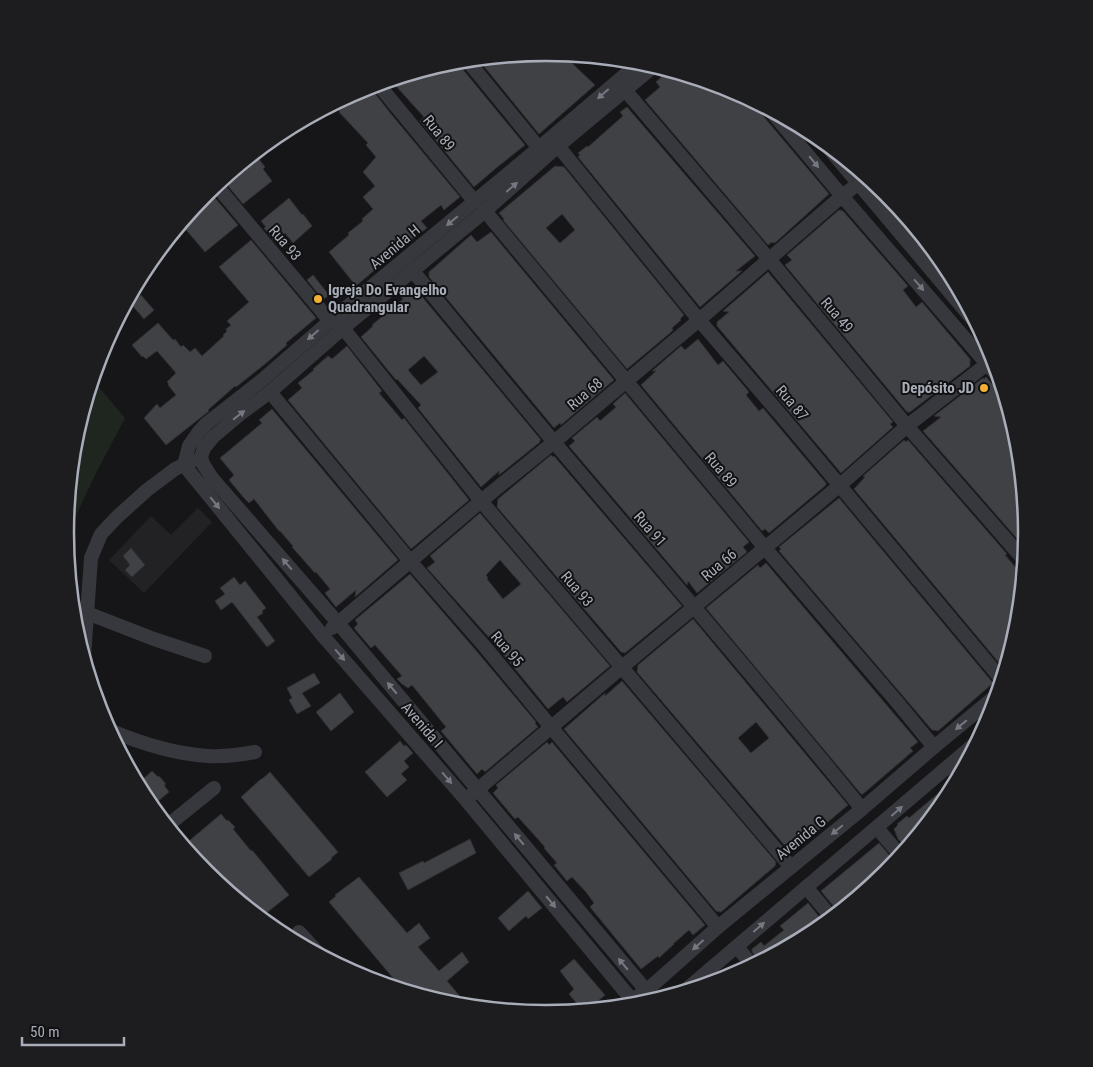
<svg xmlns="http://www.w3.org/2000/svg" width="1093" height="1067" font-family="'Roboto Condensed',sans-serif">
<rect width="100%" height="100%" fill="#161618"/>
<path fill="#222225" d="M198,508l14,14 -68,71 -35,-33 42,-44 20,19z"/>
<path fill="#1e261f" d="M93,380l32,38 -29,55 -30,64 9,-98z"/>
<g fill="#404145" stroke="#303034" fill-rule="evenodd">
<path d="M547,52l17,2 13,14 18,17 -56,49 -61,-75z"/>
<path d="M458,61l2,5 65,79 -30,24 -21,18 -54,-66 4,-4 -29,-32 -3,2 -5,-5 66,-20z"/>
<path d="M669,70l62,19 22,12 9,12 2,4 65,77 -53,48 -3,1 -1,-1 -4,3 -123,-145 15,-13 -4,-5z"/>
<path d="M370,87l21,27 69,83 -16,13 -3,-5 -20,16 6,7 -28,21 -43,37 -27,-34 20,-17 -1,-2 15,-12 -1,-2 11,-10 -10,-12 12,-11 -12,-14 13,-15 -10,-12 2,-2 -29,-31 1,-1 -6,-7 29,-15z"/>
<path d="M627,107l128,149 -19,15h6l-42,36 -122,-150 2,-2 -2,-2 9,-7 1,1 35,-31 -3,-4z"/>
<path d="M255,154l10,13 -2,2 9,12 -29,23 -20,-24z"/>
<path d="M555,166l9,1 120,148 -4,4 1,1 -9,8 1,2 -3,3 -43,36 -124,-149 1,-1 -5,-6zM562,214l13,16 -15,13 -14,-15z"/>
<path d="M209,191l29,34 -33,27 -24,-28z"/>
<path d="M289,198l13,17 1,-1 9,12 -19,17 -8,-10 -10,9 -11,-14 2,-1 -5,-6z"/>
<path d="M839,210l4,1 65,75 -5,4 13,17 6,-5 48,57v7l-60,46h-3l-122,-147 7,-5 -5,-5z"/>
<path d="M491,232l123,148 -53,45 -1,-2 -6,5 -125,-151v-5l42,-37 6,7z"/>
<path d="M251,240l65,78 -30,25 1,2 -22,19 -29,23 -1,-1 -27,24 1,1 -43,34 -22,-27 13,-14 3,4 16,-13 -8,-10 1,-1 -2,-2 9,-9 -19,-22 -11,8 -3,-3 -1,1 -10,-12 26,-22 15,17 2,-1 6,8 2,-2 7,7 5,-4 7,8 22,-20 -1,-1 4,-4 -1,-2 5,-4 -4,-4 22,-19 -30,-35z"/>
<path d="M768,272l125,150 -3,2 3,3 -52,46 -124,-147v-4l12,-10 -6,-1z"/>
<path d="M313,275l16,20 -6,5 -16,-20z"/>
<path d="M412,286l2,1 127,153 -2,1 1,1 -41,33v-4l-18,16 -63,-79 3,-3 -24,-26 -1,1 -35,-43 12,-11 -1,-1 31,-26 -2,-3zM424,356l14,16 -17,13 -13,-15z"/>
<path d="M141,295l13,15 -10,9 -13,-15z"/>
<path d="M698,339l20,26 5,-4 26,31 -3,3 13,16 4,-3 63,75v2l-57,48 -4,-4 -3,2 -121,-146 15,-14h-4l29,-25 4,4z"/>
<path d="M347,346l35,45 -3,2 23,27 2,-2 65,82 -58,49 -123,-149 14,-12 -4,-5 16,-13 -1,-1 15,-13 4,3z"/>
<path d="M986,377l20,23 12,40 10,94 -2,14 -5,-7 -1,1 -97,-111 18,-14 -7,-1 49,-38 1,1z"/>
<path d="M625,393l124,149 -6,5 4,5 -50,41 -9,-12 -1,4 -118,-139 6,-5 -3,-3 25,-21 3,4 16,-14 -3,-3z"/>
<path d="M272,409l126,151 -43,37 1,-7 -20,17 -11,-14 5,-4 -14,-17 -1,1 -23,-26 1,-1 -13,-15h-1l-25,-32 -5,4 -5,-5 -15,-18 5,-5 -14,-17 42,-35 -3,-3z"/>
<path d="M904,440l2,2 2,-2 99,114 -2,1 18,21 -5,52 -13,42 -151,-181 11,-12 -2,-1z"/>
<path d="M551,455l2,2 1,-1 128,150 -57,47 -4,-1 -124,-145 1,-8z"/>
<path d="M839,498l154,185 -55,48 -6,-1 -153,-179 2,-2 -2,-2z"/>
<path d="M480,513l130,153 -43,36 -4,-5 -15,12 -55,-67 -66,-74 8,-6 -5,-6zM500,560l21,24 -18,15 -16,-20 1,-1 -2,-3z"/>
<path d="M131,548l14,17 -13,12 -7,-7 5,-5 -7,-9z"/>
<path d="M766,563l152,179 -8,6 3,3 -50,43h-2l-155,-186 52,-43 2,3z"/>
<path d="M410,574l69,80 57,68 -1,1 3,4 -53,45v-1h-1l-2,-2 -5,5 -36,-43 5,-4 -34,-42 -4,3 -6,-4 -5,-5 5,-3 -27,-31 -4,3 -17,-20 4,-4 -3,-4z"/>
<path d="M234,577l6,8 5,-4 21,27 -4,3 1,2 -6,4 18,24 -8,6 -35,-45 -11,8 -6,-9 10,-7 -5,-6z"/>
<path d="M693,619l155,186 -52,44 -6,-6 -4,4 -149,-175 1,-7zM756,722l13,16 -18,15 -13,-15z"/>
<path d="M314,673l6,10 -18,10 9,13 -14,8 -8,-14 3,-2 -5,-10z"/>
<path d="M622,681l154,181 -1,4 -54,46 -5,-1 -152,-182 41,-36v3z"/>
<path d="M340,693l14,19 -23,19 -15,-19z"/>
<path d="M400,741l4,5 2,-1 7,8 -9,8 5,6 -8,7 6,6 -20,17 -22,-25z"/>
<path d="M547,742l2,3 3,-3 153,183 -12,10 -4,-5 -16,14h1l-15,14 -1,-2 -17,13 -51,-62 4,-4 -8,-11 -14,-15 -5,4 -13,-16 3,-2 -13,-15 1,-1 -27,-30 -3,2 -22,-26 5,-5 -2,-3z"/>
<path d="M152,771l6,6 1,-1 7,8 -2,1 5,7 -18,15 -5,-7 -6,-11 5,-4 -4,-4z"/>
<path d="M270,772l68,80 -7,6 1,1 -23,18 -68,-80 20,-18h1z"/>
<path d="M960,775l-14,26 -39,48 -9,-10 -4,-10 4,-4 -1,-1 10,-8 2,2z"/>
<path d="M221,814l6,7 1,-1 7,7 -2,2 18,22 1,-1 37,45 -29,23 -54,-44 -23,-28z"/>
<path d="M470,839l6,14 -68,37 -9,-17 24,-12 1,2z"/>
<path d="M879,843l17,20 -10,11 -47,39 -18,-22z"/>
<path d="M359,877l48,56 12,-10 11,15 -12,9 21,24 23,-19 7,10 -22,19 17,20 -6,5 -6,-1 -48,-14 -75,-89 7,-6 -1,-1z"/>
<path d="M528,891l14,17 -14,11 -2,-3 -17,15 -11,-13z"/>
<path d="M808,903l17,21 -12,10 -53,28 -8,-10v-3l9,-7 3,4 20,-16 -4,-4z"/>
<path d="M574,959l31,36 -19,16h-3l-14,-17 5,-5 -14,-18z"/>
</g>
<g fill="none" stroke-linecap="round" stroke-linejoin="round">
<g stroke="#37383d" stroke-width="14">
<path d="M467,60l72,88"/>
<path d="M654,66l-96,80 -73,65 -142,117 -73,64 -31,23 -26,22 -9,11 -3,9 2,7 9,14 126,145 317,378"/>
<path d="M378,84l97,118"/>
<path d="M625,90l144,169 138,167 118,135"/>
<path d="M771,111l71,85 158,183"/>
<path d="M821,139l158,188"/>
<path d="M558,146l141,174 86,100 217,260"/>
<path d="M216,185l114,136"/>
<path d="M485,211l280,337 132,154 37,45"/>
<path d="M412,270c47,57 94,115 142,172 103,122 208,243 308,367"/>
<path d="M343,328l138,173 310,366"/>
<path d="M270,392l140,169 76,87 65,79 167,200"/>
<path d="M87,613l67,26 51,17"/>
<path d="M332,628l149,-127 73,-59 145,-122 143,-124 25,-19"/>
<path d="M84,657l7,-99 10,-24 16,-17 30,-27 28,-21 17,-8"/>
<path d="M109,730c31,13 65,24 99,26 15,1 31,-1 47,-4"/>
<path d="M470,796l151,-128 218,-182 68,-60 80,-62 6,-9"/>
<path d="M167,826l47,-38"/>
<path d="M877,828l24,28"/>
<path d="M806,887l26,31"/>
<path d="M299,932l21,23"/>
<path d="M737,947l16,19"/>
<path d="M682,993l297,-253"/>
<path d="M637,1006l-171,-206 -143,-164 -139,-171 5,-19 9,-13 8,-9 55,-43 69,-60 209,-173 101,-86"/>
<path d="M624,1007l8,-7 14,-9 72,-64 144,-118 72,-62 64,-53"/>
</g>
</g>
<defs><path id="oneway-solid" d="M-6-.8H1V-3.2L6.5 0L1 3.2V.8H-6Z" transform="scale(1.25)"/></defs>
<g fill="#757881">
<use href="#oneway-solid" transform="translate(603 94) rotate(139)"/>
<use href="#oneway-solid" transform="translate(814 162) rotate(50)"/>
<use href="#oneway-solid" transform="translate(512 187) rotate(-41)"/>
<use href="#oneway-solid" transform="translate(452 221) rotate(140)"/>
<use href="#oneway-solid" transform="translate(919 285) rotate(49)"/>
<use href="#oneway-solid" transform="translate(313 335) rotate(139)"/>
<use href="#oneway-solid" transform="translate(239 415) rotate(-38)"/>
<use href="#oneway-solid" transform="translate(215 503) rotate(51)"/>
<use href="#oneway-solid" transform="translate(287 564) rotate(-131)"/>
<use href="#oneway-solid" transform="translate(340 655) rotate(49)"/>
<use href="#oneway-solid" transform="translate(392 688) rotate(-130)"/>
<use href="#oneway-solid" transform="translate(961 725) rotate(140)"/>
<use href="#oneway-solid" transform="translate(447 778) rotate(49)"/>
<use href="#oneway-solid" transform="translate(897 811) rotate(-41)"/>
<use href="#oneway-solid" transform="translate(837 830) rotate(141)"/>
<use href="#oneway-solid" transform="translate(519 839) rotate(-130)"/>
<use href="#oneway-solid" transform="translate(551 902) rotate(50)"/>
<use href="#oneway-solid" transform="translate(759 927) rotate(-41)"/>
<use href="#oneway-solid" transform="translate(698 945) rotate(138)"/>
<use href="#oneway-solid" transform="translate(623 964) rotate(-130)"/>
</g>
<g fill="#f2b134" stroke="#111113" stroke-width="2">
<circle cx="318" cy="299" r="5"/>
<circle cx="984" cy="388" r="5"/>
</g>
<g text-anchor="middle" stroke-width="4" stroke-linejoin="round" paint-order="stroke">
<g font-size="15" fill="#a8adb8" stroke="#111113">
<text transform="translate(439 133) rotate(51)" y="5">Rua 89</text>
<text transform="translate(285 243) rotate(50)" y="5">Rua 93</text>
<text transform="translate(395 247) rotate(-40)" y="5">Avenida H</text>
<text transform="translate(837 315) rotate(50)" y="5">Rua 49</text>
<text transform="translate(585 394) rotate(-40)" y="5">Rua 68</text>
<text transform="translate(792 403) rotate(50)" y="5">Rua 87</text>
<text transform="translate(721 470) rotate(50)" y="5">Rua 89</text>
<text transform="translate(650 529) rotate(49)" y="5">Rua 91</text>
<text transform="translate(719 565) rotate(-40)" y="5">Rua 66</text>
<text transform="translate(577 589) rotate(50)" y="5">Rua 93</text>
<text transform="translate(507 649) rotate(50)" y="5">Rua 95</text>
<text transform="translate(422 725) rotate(49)" y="5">Avenida I</text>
<text transform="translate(801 838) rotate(-39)" y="5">Avenida G</text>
</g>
<g font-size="15" font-weight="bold" fill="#a8adb8" stroke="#111113" text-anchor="start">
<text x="328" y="295">Igreja Do Evangelho<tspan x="328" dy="17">Quadrangular</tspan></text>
<text x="974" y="393" text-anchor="end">Depósito JD</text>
</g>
</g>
<path d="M0 0H1093V1067H0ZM74 533a472 472 0 1 1 944 0a472 472 0 1 1-944 0Z" fill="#1d1d20" fill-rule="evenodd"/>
<path fill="none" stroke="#a8adb8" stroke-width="2.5" d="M74 533a472 472 0 1 1 944 0a472 472 0 1 1-944 0Z"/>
<path d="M22 1037v8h102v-8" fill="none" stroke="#a8adb8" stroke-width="2.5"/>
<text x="30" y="1037" font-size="15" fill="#a8adb8" stroke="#111113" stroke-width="4" paint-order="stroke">50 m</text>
</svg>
